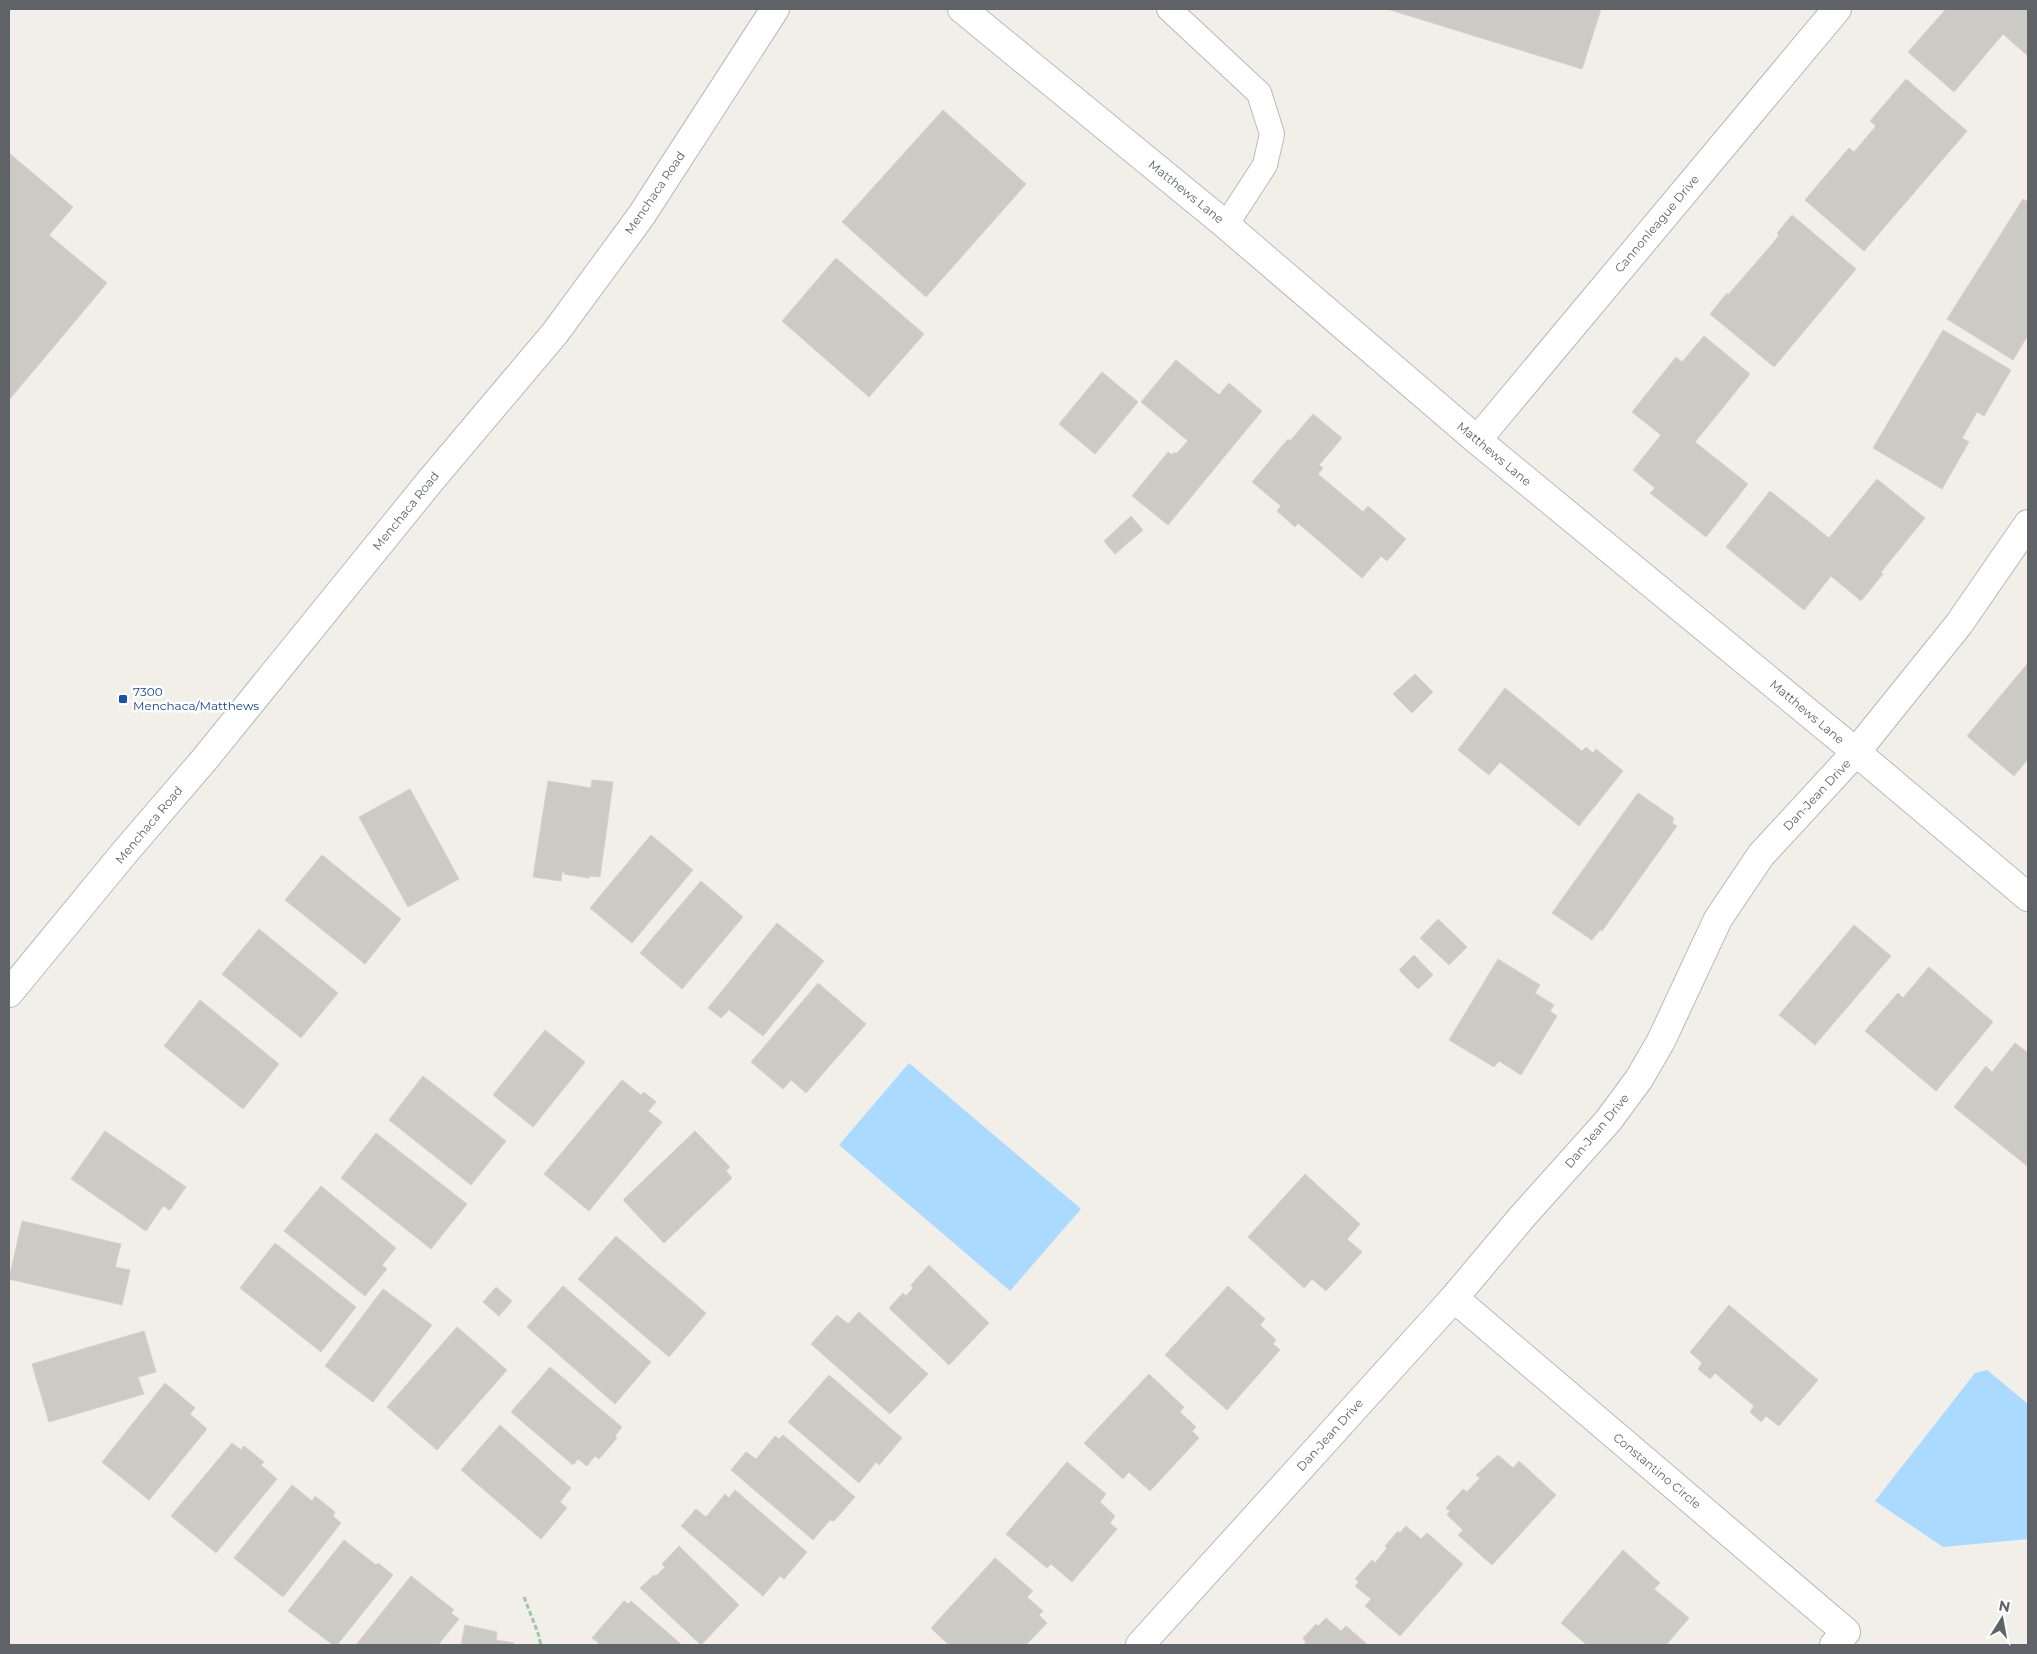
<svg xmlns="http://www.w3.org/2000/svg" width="2037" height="1654" font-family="Montserrat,sans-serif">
<rect width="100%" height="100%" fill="#f1efe8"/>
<g fill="#aadaff">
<path d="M909,1063l172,146 -71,82 -171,-146z"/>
<path d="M1987,1370l41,34v135l-85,8 -68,-46 100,-128z"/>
</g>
<g fill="#cccac5" stroke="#d6d1c6">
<path d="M1387,9h214l-19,60z"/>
<path d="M1946,9h82v47l-25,-22 -49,58 -46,-40z"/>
<path d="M1906,79l61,52 -103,120 -59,-51 44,-52 5,4 22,-26 -6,-5z"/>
<path d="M943,110l83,74 -100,113 -84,-75z"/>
<path d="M9,153l64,54 -24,28 58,48 -98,117z"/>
<path d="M2023,199l5,3v133l-15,25 -66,-41z"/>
<path d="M1792,215l64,54 -82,98 -64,-53 17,-21 1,2 45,-52 6,-8 -2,-2z"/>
<path d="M836,258l88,76 -55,63 -87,-76z"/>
<path d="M1943,330l68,40 -27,46 -7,-4 -15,26 7,4 -27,47 -69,-41z"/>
<path d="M1704,336l46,38 -55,68 53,42 -42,53 -56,-44 5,-5 -22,-18 28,-35 -29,-23 44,-55 6,5z"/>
<path d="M1176,360l43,35 10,-12 33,28 -94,114 -36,-29 36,-44 4,3 2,-3 2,2 12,-13 -47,-39z"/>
<path d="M1102,372l36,30 -43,52 -36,-30z"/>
<path d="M1313,414l29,24 -23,27 4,3 -5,6 45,38 5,-6 38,33 -19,22 -6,-5 -19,22 -64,-55 -3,4 -18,-16 4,-5 -29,-24 36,-43 2,2z"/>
<path d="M1877,479l48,39 -44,54 2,2 -22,27 -30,-25 -27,34 -78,-63 44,-56 59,47z"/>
<path d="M1131,516l12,14 -28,24 -11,-13z"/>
<path d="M2028,663v96l-14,17 -47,-40z"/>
<path d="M1415,674l18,18 -21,21 -19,-19z"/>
<path d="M1505,688l77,63 4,-4 7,6 3,-4 27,22 -44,55 -79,-64 -11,13 -31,-25z"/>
<path d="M592,780l21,2 -13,95 -10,-1 -1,2 -25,-4 1,-2h-3l-1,9 -28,-4 15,-96 43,7z"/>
<path d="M410,789l49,90 -51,28 -49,-90z"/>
<path d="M1638,793l36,25 -2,5 5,3 -75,105 -2,-1 -8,10 -40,-27z"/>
<path d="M651,835l42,35 -61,73 -42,-35z"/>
<path d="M322,855l79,64 -36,45 -80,-64z"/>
<path d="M701,881l42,36 -61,72 -42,-36z"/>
<path d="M1438,919l29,28 -18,18 -29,-27z"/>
<path d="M777,923l47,38 -61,75 -34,-26 -8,8 -13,-10z"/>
<path d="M1854,925l37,31 -76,89 -36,-30z"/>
<path d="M259,929l79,64 -37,45 -79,-64z"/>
<path d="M1414,955l19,20 -15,14 -19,-19z"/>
<path d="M1498,959l42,26 -5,8 19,12 -4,6 7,5 -36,59 -22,-14 -5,6 -45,-27z"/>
<path d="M1929,967l64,55 -57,69 -71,-60 33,-38 5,5z"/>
<path d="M818,983l48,41 -60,69 -15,-13 -8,9 -32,-27z"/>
<path d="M200,1000l79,64 -36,45 -79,-63z"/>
<path d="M545,1030l40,32 -52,65 -40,-32z"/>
<path d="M2015,1043l13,10 -1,113 -73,-59 32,-41 6,6z"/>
<path d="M423,1076l83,65 -35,44 -82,-65z"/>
<path d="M622,1080l19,15 3,-3 12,10 -8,9 14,11 -73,89 -45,-37z"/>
<path d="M105,1131l81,56 -16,23 -7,-4 -17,25 -75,-52z"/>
<path d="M695,1131l35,36 -4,4 6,7 -68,65 -41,-43z"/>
<path d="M376,1133l91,71 -36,45 -90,-71z"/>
<path d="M1305,1174l55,50 -13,15 15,13 -36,39 -14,-12 -8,9 -56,-51z"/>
<path d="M321,1186l75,62 -14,17 5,4 -22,27 -81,-65z"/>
<path d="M22,1221l99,23 -6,23 15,3 -8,35 -113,-26z"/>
<path d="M616,1236l90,77 -37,44 -91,-78z"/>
<path d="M275,1243l81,64 -35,45 -81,-64z"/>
<path d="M929,1265l60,58 -40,42 -60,-57 14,-15 3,3 7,-8 -2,-3z"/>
<path d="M563,1286l88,76 -36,42 -88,-77z"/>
<path d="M1228,1286l37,33 -5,6 16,15 -3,4 7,6 -53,60 -62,-55z"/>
<path d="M496,1287l16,14 -13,15 -16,-14z"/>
<path d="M383,1289l49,36 -59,77 -48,-36z"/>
<path d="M1729,1305l89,75 -39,46 -13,-10 -5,6 -11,-10 4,-6 -39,-33 -5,6 -12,-10 4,-6 -12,-11z"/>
<path d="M859,1312l69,62 -38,40 -79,-70 26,-29 11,9z"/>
<path d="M457,1327l50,43 -70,80 -50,-43z"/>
<path d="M144,1331l12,41 -18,5 6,17 -95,28 -17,-58z"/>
<path d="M550,1367l72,60 -7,9 2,2 -18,21 -4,-3 -8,10 -9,-7 -5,6 -62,-53z"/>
<path d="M1149,1374l35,33 -4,5 16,15 -4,4 7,7 -49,53 -21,-19 -6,7 -39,-36z"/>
<path d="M829,1375l73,63 -23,27 -3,-3 -17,21 -71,-61z"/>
<path d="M165,1383l30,25 -5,6 17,15 -58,71 -47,-38z"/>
<path d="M500,1425l71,63 -11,14 7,6 -26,31 -80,-69z"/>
<path d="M783,1435l72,62 -21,24 -4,-1 -17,20 -82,-70 15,-18 10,7 19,-23 4,3z"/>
<path d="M232,1443l9,7 3,-4 20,16 -3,3 16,14 -61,74 -45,-37z"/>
<path d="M1498,1455l15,13 6,-7 37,34 -64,70 -34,-30 5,-5 -16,-15 3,-4 -4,-3 17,-19 4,3 13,-14 -4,-3z"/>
<path d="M1067,1462l39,32 -6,8 15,14 -5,7 7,6 -45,53 -21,-18 -4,4 -41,-34z"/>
<path d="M292,1485l20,16 3,-5 20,16 -2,4 8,7 -58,74 -49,-39z"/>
<path d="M735,1490l72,62 -23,27 -4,-3 -17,20 -82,-70 15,-17 10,8 19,-23 4,4z"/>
<path d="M1406,1526l15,13 6,-6 36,31 -63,72 -35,-30 6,-7 -16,-13 4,-4 -4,-3 17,-19 3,3 12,-15 -2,-2 13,-15 2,2z"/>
<path d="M344,1540l32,25 2,-2 15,12 -56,70h-4l-45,-34z"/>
<path d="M679,1546l60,59 -38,40 -61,-57 14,-13 2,1 9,-9 -3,-3z"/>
<path d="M1623,1550l37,33 -6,6 35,29 -23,27h-79l-26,-22z"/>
<path d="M995,1558l38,33 -6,6 16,14 -4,4 8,8 -21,22h-77l-18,-17z"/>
<path d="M411,1576l43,34 -3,3 8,6 -21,26h-82z"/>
<path d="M624,1601l4,3 3,-3 51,44h-85l2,-2 -7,-5z"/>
<path d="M1326,1618l15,13 5,-5 22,19h-65l3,-3 -3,-4 13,-14 2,2z"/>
<path d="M465,1625l32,7 -1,8 18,3 -1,2h-52z"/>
</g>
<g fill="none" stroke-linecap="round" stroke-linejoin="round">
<defs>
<path id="lane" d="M1169,9l90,84 13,41 -7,31 -39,60"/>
<g id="street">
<path d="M1477,440l360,-431"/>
<path d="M1454,1298l392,334 -12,13"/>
<path d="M1140,1645l314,-347 68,-81 86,-96 31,-42 22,-38 57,-122 43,-64 95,-103 103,-128 69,-100"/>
</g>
<g id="secondary">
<path d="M962,9l264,216 251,215 379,312 172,145"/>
<path d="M9,993l116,-141 79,-92 227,-280 124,-147 86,-117 134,-207"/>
</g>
</defs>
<use href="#lane" stroke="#b5b8bc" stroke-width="26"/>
<use href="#street" stroke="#b5b8bc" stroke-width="30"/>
<use href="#secondary" stroke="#b6babf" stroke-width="30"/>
<path stroke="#9cc7a9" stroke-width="3" stroke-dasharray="5 2.5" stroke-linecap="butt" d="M524,1597l14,36 3,12"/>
<use href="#lane" stroke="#fff" stroke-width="24"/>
<use href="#street" stroke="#fff" stroke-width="28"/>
<use href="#secondary" stroke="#fff" stroke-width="28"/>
</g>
<rect fill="#1a4fb4" stroke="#fff" stroke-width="2" x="118" y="694" width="10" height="10" rx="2.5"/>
<g text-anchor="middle" stroke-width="5" stroke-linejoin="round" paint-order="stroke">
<g font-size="12" fill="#5f6368" stroke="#fff">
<text transform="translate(1186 192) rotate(39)" y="4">Matthews Lane</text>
<text transform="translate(655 193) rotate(-56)" y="4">Menchaca Road</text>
<text transform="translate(1657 224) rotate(-50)" y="4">Cannonleague Drive</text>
<text transform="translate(1494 454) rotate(40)" y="4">Matthews Lane</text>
<text transform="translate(406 511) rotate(-51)" y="4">Menchaca Road</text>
<text transform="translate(1807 712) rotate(40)" y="4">Matthews Lane</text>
<text transform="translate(1817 795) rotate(-47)" y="4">Dan-Jean Drive</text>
<text transform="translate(149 825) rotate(-50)" y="4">Menchaca Road</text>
<text transform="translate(1597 1131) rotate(-50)" y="4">Dan-Jean Drive</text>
<text transform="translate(1330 1435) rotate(-48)" y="4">Dan-Jean Drive</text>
<text transform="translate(1657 1471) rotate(40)" y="4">Constantino Circle</text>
</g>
<g font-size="12" fill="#164399" stroke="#fff" text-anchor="start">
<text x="133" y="696">7300<tspan x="133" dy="14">Menchaca/Matthews</tspan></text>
</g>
</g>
<rect width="2037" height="1654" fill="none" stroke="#5f6368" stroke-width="20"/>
<g transform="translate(2002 1619) rotate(11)" stroke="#ffffff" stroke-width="4" paint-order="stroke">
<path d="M0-4L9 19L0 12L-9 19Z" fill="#5f6368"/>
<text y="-8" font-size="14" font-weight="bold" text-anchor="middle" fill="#5f6368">N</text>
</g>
</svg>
